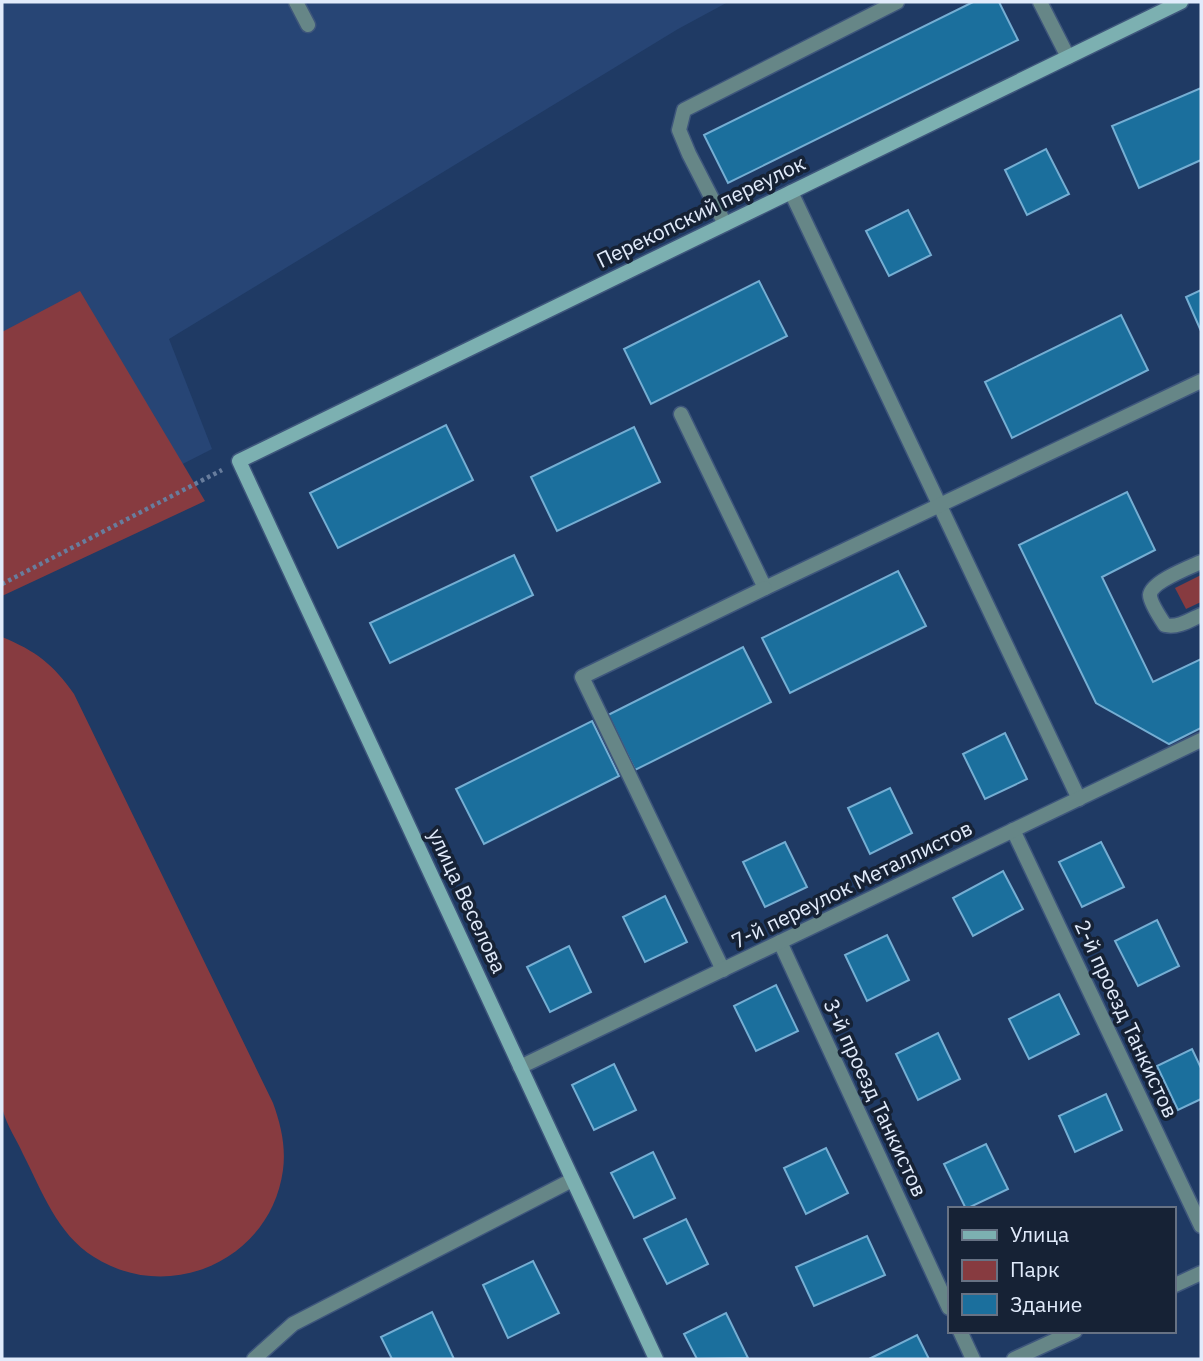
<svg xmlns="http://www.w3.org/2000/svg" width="1203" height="1361" font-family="'IBM Plex Sans',sans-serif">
<rect width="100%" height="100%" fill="#1f3a64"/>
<path fill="#274575" d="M2,2h726l-50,27 -509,310 43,110 -210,107z"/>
<g fill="#873b40">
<path d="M80,291l125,210 -203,95v-264z"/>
<path d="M1201,575v27l-15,7 -11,-21z"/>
<path d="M2,637c34,14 51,27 72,57l199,409c8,22 13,44 10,67 -12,90 -114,135 -189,87 -37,-23 -52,-66 -71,-103 -6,-14 -16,-28 -20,-43 -3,-9 -1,-22 -1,-31 0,-30 0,-60 0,-90 0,-79 0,-158 0,-238 0,-38 -2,-78 0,-115z"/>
</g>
<g fill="#1b6f9d" stroke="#75aed3" stroke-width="2">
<path d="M973,2h26l19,38 -290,143 -24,-48z"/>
<path d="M1201,88v72l-62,28 -27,-62z"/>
<path d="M1046,149l23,45 -42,21 -22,-45z"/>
<path d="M908,210l23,45 -42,21 -23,-45z"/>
<path d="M759,281l28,55 -136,68 -27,-55z"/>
<path d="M1201,290v41l-15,-34z"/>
<path d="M1121,315l27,55 -136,68 -27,-56z"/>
<path d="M446,425l27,55 -135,68 -28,-55z"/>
<path d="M634,427l26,55 -103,49 -26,-54z"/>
<path d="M1127,492l28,58 -53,27 51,105 48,-23v69l-32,16 -73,-41 -77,-158z"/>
<path d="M514,555l19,40 -143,68 -20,-40z"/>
<path d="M898,571l28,55 -136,67 -28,-55z"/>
<path d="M743,647l28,55 -136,68 -27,-55z"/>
<path d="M592,721l27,55 -135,68 -28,-55z"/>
<path d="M1005,733l22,46 -42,20 -22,-45z"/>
<path d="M890,788l22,45 -42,21 -22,-46z"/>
<path d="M785,842l22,45 -42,20 -22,-45z"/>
<path d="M1101,842l23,45 -42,20 -23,-45z"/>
<path d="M1003,871l20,38 -50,27 -20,-38z"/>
<path d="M665,896l22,46 -42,20 -22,-45z"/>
<path d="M1157,920l22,46 -41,20 -23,-45z"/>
<path d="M887,935l22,45 -42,21 -22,-46z"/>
<path d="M569,946l22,46 -41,20 -23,-45z"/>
<path d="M776,985l22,46 -42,20 -22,-45z"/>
<path d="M1059,994l20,40 -50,25 -20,-40z"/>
<path d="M938,1033l22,46 -42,21 -22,-46z"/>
<path d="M1192,1049l9,19v31l-23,11 -21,-44z"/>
<path d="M614,1064l22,46 -42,20 -22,-45z"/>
<path d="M1106,1094l16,36 -47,22 -16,-36z"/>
<path d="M986,1144l22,45 -42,20 -22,-45z"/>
<path d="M826,1148l22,45 -42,21 -22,-46z"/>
<path d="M653,1152l22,46 -41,20 -23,-45z"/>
<path d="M686,1219l22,45 -41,20 -23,-45z"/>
<path d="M867,1236l18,39 -71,31 -18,-39z"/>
<path d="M533,1261l26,52 -51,25 -25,-53z"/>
<path d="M432,1312l22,47h-62l-11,-22z"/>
<path d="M726,1313l22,45 -51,1 -13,-25z"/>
<path d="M917,1335l12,24h-60z"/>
</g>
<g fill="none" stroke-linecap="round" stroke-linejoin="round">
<defs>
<g id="lane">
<path d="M296,2l12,23"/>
<path d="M1040,2l28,55"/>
<path d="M791,192l288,607"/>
<path d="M725,224l-36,-70 -10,-24 5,-20 213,-108"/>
<path d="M681,414l84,174 436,-207"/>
<path d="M1201,562c-11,5 -50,20 -51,33 0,7 11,24 15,30 13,3 25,-5 36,-10"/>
<path d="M723,970l-141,-293 183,-89"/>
<path d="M254,1359l39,-35 279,-144"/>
</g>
<g id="street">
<path d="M1013,830l188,396"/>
<path d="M780,942l169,366"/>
<path d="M520,1067l681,-327"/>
<path d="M1173,1286l28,-13"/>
<path d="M960,1331l13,28"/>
<path d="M1014,1359l61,-28"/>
</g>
<path id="secondary" d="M656,1359l-417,-898 942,-459"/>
</defs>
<use href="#lane" stroke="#3e567c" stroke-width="17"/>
<use href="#street" stroke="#3e567c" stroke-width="17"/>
<use href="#secondary" stroke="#3e567c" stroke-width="17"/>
<path stroke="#687d9d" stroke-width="4.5" stroke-dasharray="3.5 3.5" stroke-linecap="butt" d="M2,584l220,-114"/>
<use href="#lane" stroke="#668687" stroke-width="14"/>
<use href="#street" stroke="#668687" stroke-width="14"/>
<use href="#secondary" stroke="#7cb0b1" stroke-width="14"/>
</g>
<g text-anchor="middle" stroke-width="7" stroke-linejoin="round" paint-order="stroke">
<g font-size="21" fill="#e1ebfb" stroke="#162235">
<text transform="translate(701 212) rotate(-26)" y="7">Перекопский переулок</text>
<text transform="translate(852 885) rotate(-26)" y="7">7-й переулок Металлистов</text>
<text transform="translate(467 901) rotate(65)" y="7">улица Веселова</text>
<text transform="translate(1126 1019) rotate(65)" y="7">2-й проезд Танкистов</text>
<text transform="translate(875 1098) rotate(65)" y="7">3-й проезд Танкистов</text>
</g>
</g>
<rect width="1203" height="1361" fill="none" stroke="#e1ebfb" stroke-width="7"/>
<rect x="948" y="1207" width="228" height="126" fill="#162235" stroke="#677284" stroke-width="2"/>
<rect x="962" y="1230" width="35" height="10" fill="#7cb0b1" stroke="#677284" stroke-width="2"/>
<text x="1010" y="1242" font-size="21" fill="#e1ebfb">Улица</text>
<rect x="962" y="1260" width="35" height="21" fill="#873b40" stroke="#677284" stroke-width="2"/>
<text x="1010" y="1277" font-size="21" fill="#e1ebfb">Парк</text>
<rect x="962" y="1294" width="35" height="21" fill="#1b6f9d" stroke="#677284" stroke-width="2"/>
<text x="1010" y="1312" font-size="21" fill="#e1ebfb">Здание</text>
</svg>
